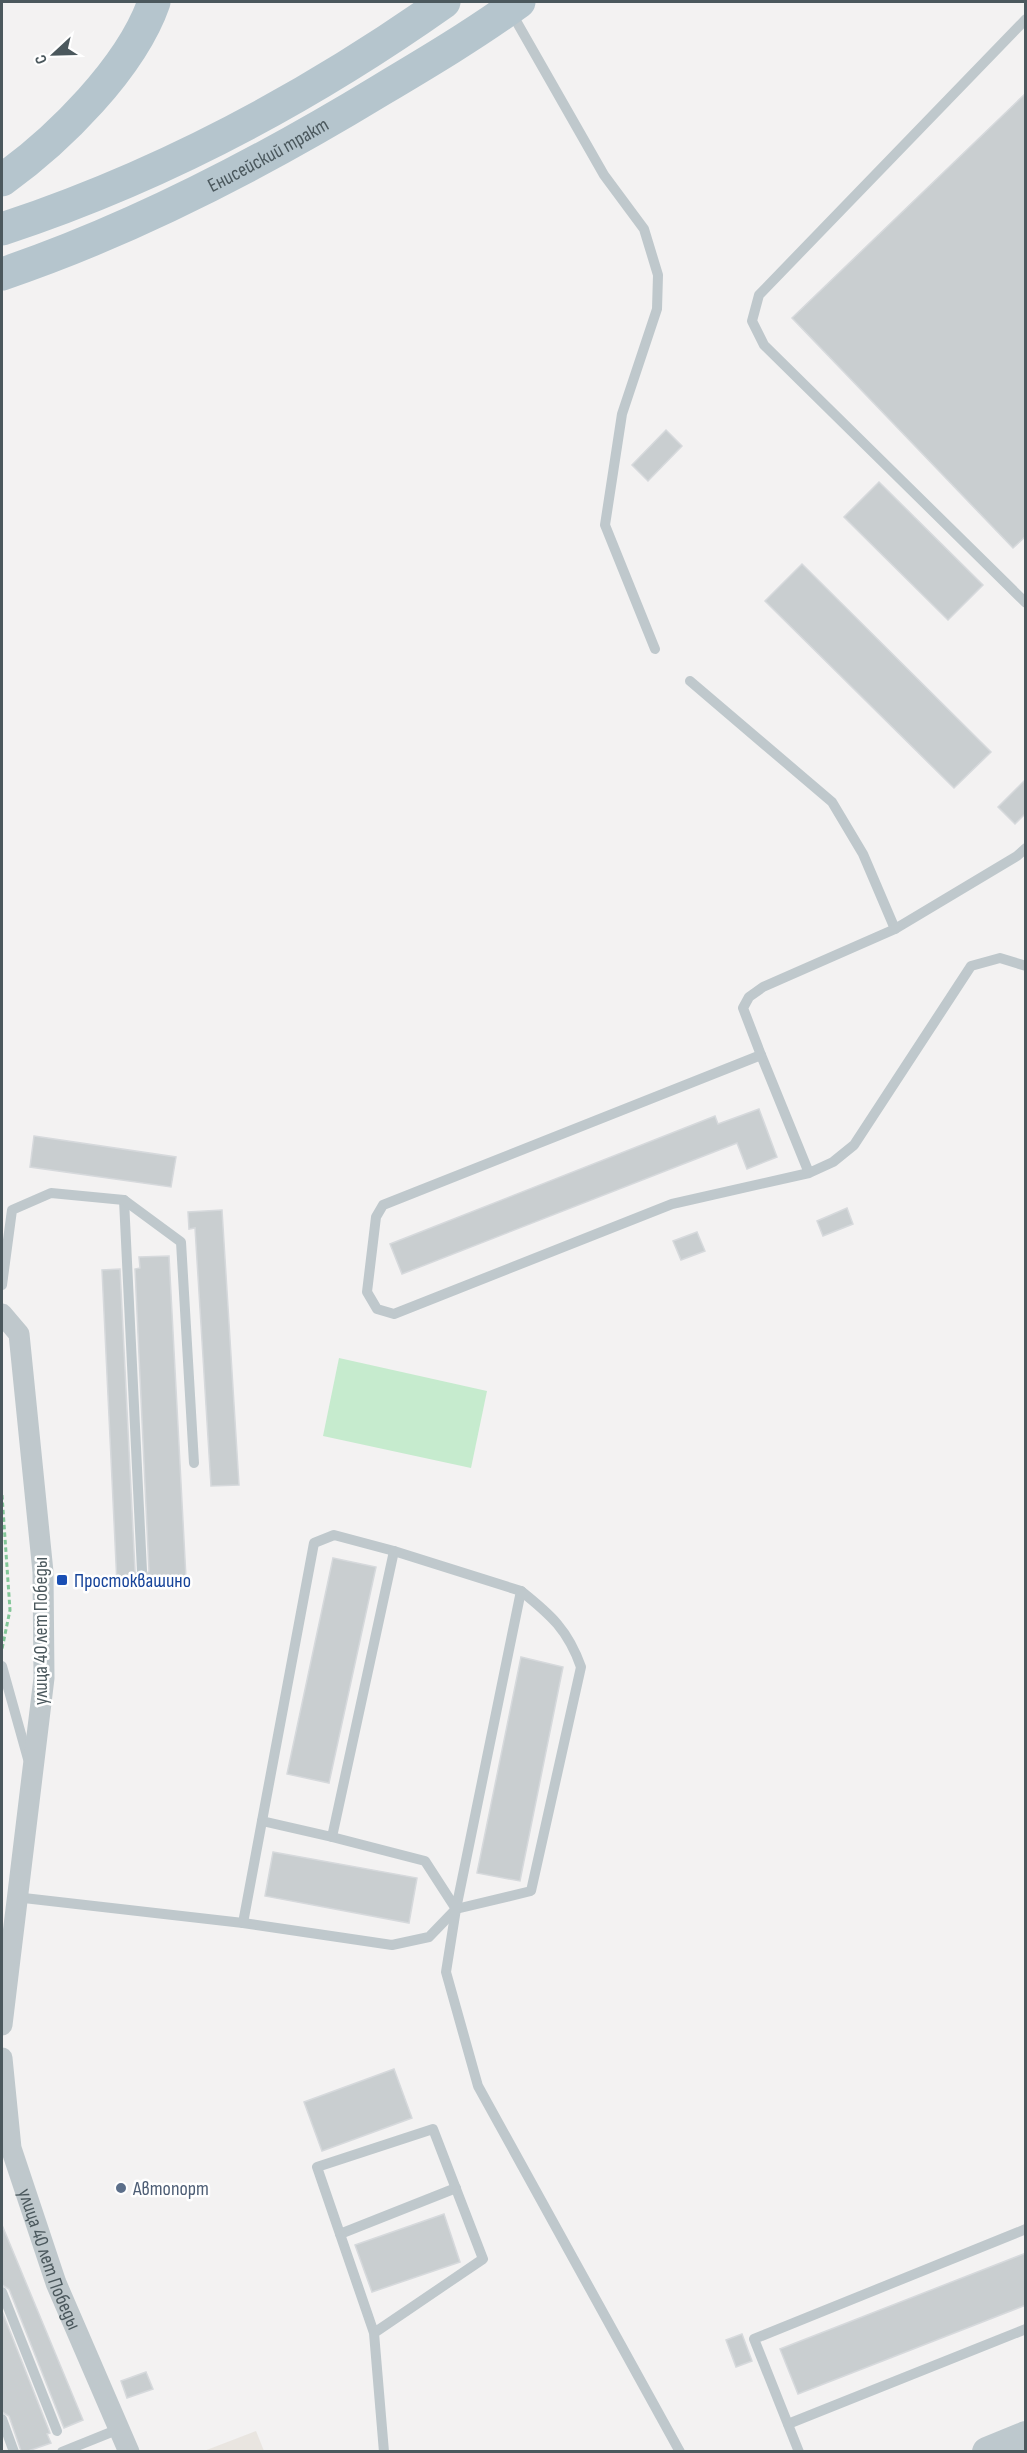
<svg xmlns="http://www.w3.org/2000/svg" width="1027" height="2453" font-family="'Sofia Sans Condensed',sans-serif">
<rect width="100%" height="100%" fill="#f3f2f2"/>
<path fill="#e9e5e0" d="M256,2431l8,20h-60z"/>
<path fill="#c6ebce" d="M339,1358l148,33 -16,77 -148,-32z"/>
<g fill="#c9ced0" stroke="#d6d9dc" stroke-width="1.5">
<path d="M1026,93v443l-13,12 -221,-230z"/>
<path d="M666,430l16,16 -34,35 -16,-16z"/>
<path d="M879,482l104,103 -35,35 -104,-103z"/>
<path d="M802,564l189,188 -37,36 -189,-187z"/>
<path d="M1026,779v34l-11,11 -17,-17z"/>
<path d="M759,1109l18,48 -30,12 -10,-26 -335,131 -12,-30 325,-128 3,8z"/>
<path d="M34,1136l142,21 -5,30 -141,-20z"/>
<path d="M847,1208l6,16 -30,12 -6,-15z"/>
<path d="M222,1210l17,275 -28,1 -16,-258 -6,1 -1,-17z"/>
<path d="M697,1232l8,19 -24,9 -8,-19z"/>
<path d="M169,1256l17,322 -69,6 -15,-314 18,-1 15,302 3,6 5,1 6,-7 -14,-302 5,-1 -1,-11z"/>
<path d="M333,1558l43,9 -47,216 -42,-9z"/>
<path d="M521,1657l42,10 -43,214 -43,-8z"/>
<path d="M273,1852l144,26 -8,45 -144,-27z"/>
<path d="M394,2069l18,49 -90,33 -18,-49z"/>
<path d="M444,2214l16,48 -88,30 -17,-47z"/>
<path d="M2,2225l81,195 -19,8 -55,-139 -7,-4z"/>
<path d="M1026,2253v52l-228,89 -18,-45z"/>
<path d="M2,2311l48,122 -3,1 4,9 -23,8h-7l-12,-35 -7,-4z"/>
<path d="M742,2334l10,27 -16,6 -10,-27z"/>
<path d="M146,2372l7,17 -26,9 -6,-17z"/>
</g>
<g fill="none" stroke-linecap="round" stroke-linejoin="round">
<path stroke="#82c698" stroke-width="3" stroke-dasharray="4.5 3" stroke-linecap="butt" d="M2,1495l8,115 -8,39"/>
<g stroke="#bfc8cc" stroke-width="10">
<path d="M511,12l93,163 40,54 14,46 -1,34 -35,105 -17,111 50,124"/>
<path d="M1026,19l-267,276 -7,26 12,24 262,258"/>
<path d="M690,681l142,121 31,52 32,75 122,-73 9,-8"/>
<path d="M761,1055l-18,-47 6,-11 14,-10 132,-58"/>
<path d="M809,1173l-48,-118 -378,150 -7,12 -9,75 10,17 17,5 278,-110 137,-31 24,-11 21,-17 117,-179 29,-8 26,8"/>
<path d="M124,1200l18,371"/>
<path d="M2,1285l10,-75 39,-17 73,7 57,42 13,221"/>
<path d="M2,1666l26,93"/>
<path d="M262,1821l52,-278 20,-8 60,16"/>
<path d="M15,1897l228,26 149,22 37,-8 27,-28 75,-18 50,-224c-13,-37 -30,-52 -60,-76"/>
<path d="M456,1909l-31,-48 -93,-24 62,-286 127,40 -65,318 -10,63 32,114 202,366"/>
<path d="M243,1923l19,-102 70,16"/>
<path d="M340,2234l116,-46"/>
<path d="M2,2292l55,139"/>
<path d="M374,2333l109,-74 -50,-130 -116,38 57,166 10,119"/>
<path d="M2,2419l12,33"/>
<path d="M788,2424l238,-95"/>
<path d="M62,2452l57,-23"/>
<path d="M799,2452l-45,-113 272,-110"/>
</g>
<g stroke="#bfc8cc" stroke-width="21">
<path d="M2,1314l17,20 24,238 1,106 -42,347"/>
<path id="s1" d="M2,2058l9,90 45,135 73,169"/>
</g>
<path stroke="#bdc8cd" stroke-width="30" d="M987,2452l39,-16"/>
<g stroke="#b5c5cd" stroke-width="33">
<path d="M2,180c56,-40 129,-112 152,-178"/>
<path d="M2,229c158,-52 306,-131 442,-227"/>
<path id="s2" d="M2,274c133,-45 259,-111 379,-184 47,-28 94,-56 138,-88"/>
</g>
</g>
<rect fill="#1a4fb4" stroke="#fff" stroke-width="2" x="56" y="1574" width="12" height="12" rx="3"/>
<circle fill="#5c6f8a" stroke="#fff" stroke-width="2" cx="121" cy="2188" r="6"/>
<g text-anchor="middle" stroke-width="5" stroke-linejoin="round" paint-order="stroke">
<g font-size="20" fill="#4b585d" stroke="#fff">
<text dy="7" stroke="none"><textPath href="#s2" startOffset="292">Енисейский тракт</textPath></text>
<text transform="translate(40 1631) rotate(-90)" y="7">улица 40 лет Победы</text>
<text dy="7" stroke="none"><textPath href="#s1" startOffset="208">улица 40 лет Победы</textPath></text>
</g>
<g font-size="20" fill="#164399" stroke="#fff" text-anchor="start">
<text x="74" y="1587">Простоквашино</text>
</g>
<g font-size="20" fill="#4e5e75" stroke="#fff" text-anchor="start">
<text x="133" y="2195">Автопорт</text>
</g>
</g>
<rect width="1027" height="2453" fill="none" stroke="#4b585d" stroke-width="6"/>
<g transform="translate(54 54) rotate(248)" stroke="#ffffff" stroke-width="4.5" paint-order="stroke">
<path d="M0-4.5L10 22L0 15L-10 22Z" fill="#4b585d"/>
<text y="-9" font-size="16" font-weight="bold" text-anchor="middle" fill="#4b585d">С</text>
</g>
</svg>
